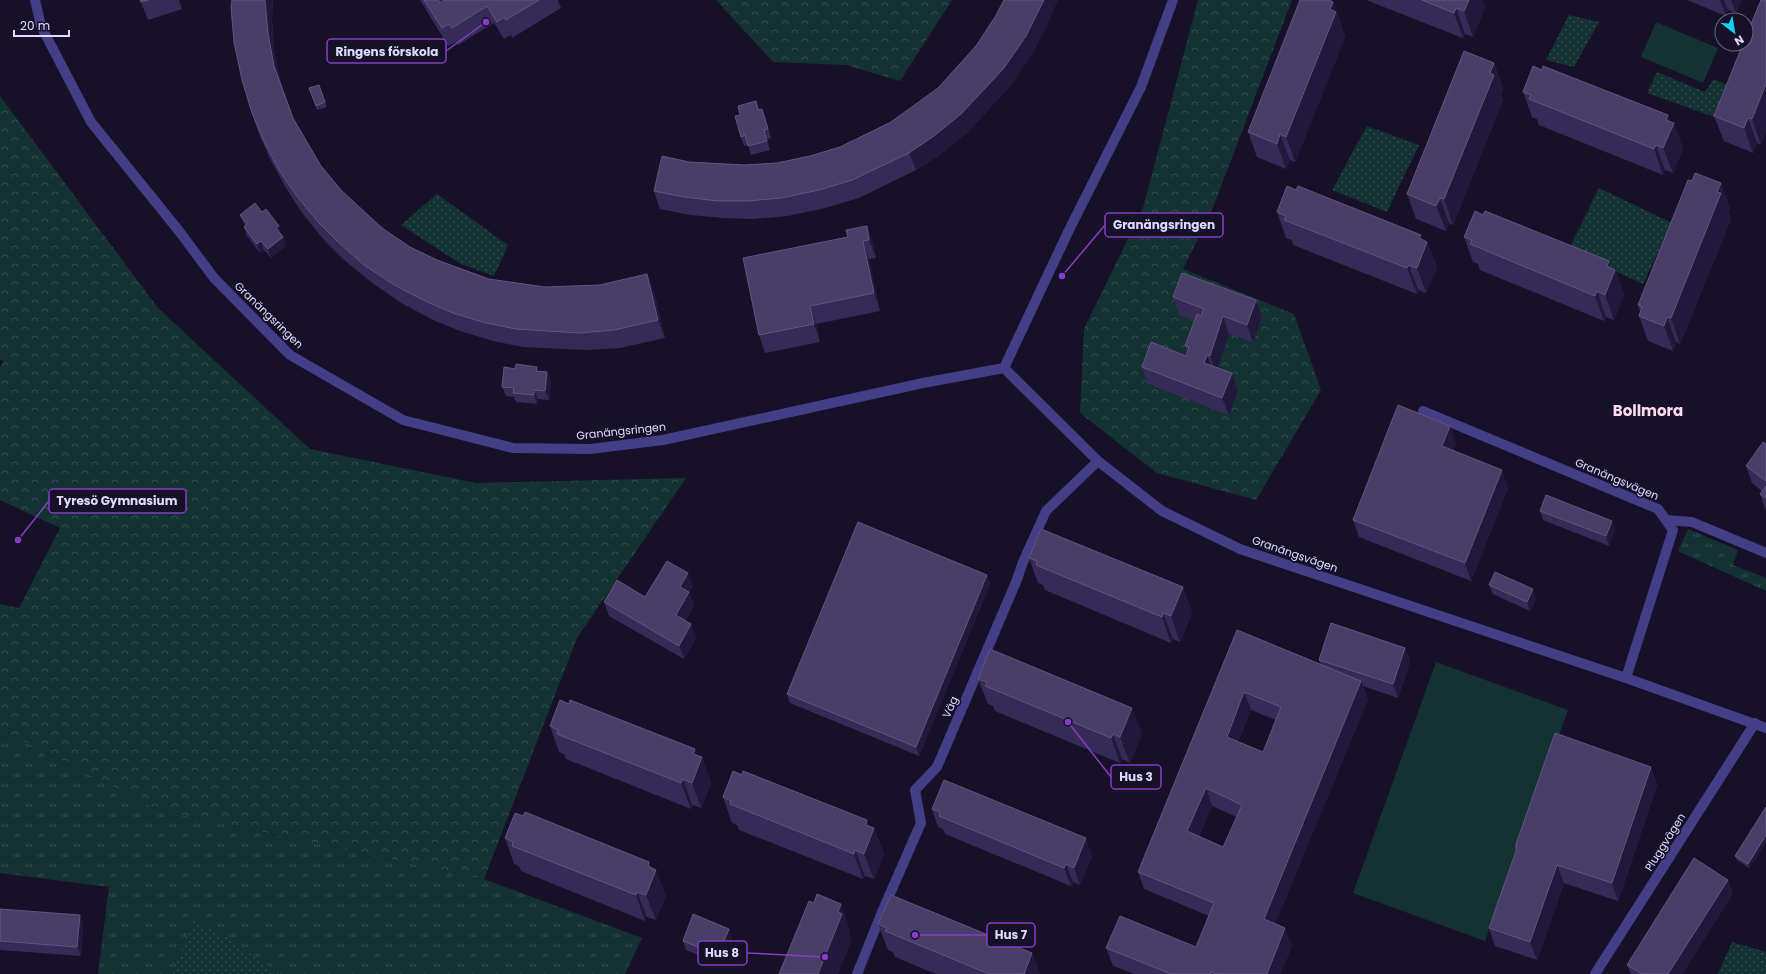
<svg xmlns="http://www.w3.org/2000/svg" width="1766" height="974" font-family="Poppins,sans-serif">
<defs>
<pattern id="grass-tufts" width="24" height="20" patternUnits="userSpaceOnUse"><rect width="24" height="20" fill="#143232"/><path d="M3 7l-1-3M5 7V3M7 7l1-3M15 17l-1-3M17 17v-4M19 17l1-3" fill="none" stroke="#364f51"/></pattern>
<pattern id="forest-crowns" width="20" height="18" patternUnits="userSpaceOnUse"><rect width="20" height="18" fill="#143232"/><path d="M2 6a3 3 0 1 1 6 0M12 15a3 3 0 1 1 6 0" fill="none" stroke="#364f51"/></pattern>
<pattern id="park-dots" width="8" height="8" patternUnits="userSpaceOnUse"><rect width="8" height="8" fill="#143232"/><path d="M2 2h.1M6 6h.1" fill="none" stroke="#364f51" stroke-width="1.8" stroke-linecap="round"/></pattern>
</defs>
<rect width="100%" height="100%" fill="#161129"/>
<g fill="url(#grass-tufts)">
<path d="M1688,529l50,21 -5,15 33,13v13l-88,-40z"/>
<path d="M0,729l158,81 326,69 158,59 -17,36h-527l11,-87 -109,-14z"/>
</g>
<g fill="url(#forest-crowns)">
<path d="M716,0h236l-52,81 -54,-16 -73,-3z"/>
<path d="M1198,0h94l-80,210 -29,59 111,45 27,76 -65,110 -99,-27 -77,-60 4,-84 59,-121z"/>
<path d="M0,96l158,212 152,141 166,34 210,-5 -109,160 -93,241 -326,-69 -158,-81v-125l19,4 41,-80 -60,-28v-133l4,-5 -4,-3z"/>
</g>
<g fill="url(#park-dots)">
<path d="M1569,15l30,7 -25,45 -28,-7z"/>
<path d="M1657,72l48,20 9,-13 15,7 -12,32 -70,-25z"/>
<path d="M1367,126l52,19 -32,67 -55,-22z"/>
<path d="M1599,188l73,35 -29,61 -74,-35z"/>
<path d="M437,194l71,51 -14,31 -33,-12 -60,-39z"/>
<path d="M193,920l36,18 50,36h-106z"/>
<path d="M1732,942l34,10v22h-48z"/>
</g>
<g fill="#143232">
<path d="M1656,22l62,26 -15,35 -62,-26z"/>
<path d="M1436,662l132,48 -83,231 -132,-48z"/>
</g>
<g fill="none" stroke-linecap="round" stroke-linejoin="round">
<g stroke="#443e86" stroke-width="10">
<path d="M35,0l6,26 50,96 88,109 35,47 76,77 113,65 110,28 77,1 73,-9 260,-57 81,-15"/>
<path d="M1004,368l94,93 64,50 78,38 386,129 140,50"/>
<path d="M1004,368l65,-138 72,-143 32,-87"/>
<path d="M1423,411l235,98 15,21 -47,148"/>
<path d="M1666,520l26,2 74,31"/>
<path d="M857,974l25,-62 39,-89 -6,-33 22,-23 79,-185 7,-20 23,-51 52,-50"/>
<path d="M1595,974l160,-251"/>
</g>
</g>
<g fill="#362b56" fill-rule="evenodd">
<path d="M140,0h39l3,9 -34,11z"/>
<path d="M232,0h41l-1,20 2,30 7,34 12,34 28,48 20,24 41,38 28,19 27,13 52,19 56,8 109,5 11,46 -45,10 -34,2 -63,-3 -30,-6 -33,-10 -27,-11 -30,-16 -32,-22 -27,-22 -20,-20 -22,-27 -16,-25 -17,-31 -11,-26 -6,-18z"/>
<path d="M420,0h23l-4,2 1,1 4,-3h114l3,8 -49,30 -1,-3 -7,4 -10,-16 -36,22 -2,-3 -8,4z"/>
<path d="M1366,0h116l3,7 -12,30 -8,-3 -2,4z"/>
<path d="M1687,0h54l-5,13 -8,-3 -2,6z"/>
<path d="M1761,0v145l-4,-2 -4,10 -29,-12 -10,-25z"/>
<path d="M1333,2l9,25v1l3,9 -50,125 -5,-2 -4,9 -29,-12 -9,-25z"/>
<path d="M1048,23l-16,31 -21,31 -43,47 -27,22 -25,16 -57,28 -34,10 -37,8 -35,3 -28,-1 -35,-3 -30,-6 -6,-18 35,-29 56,3 32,-2 33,-7 30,-9 51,-25z"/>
<path d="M1494,63l9,26 -2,5 2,6 -50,125 -4,-2 -3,8 -30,-12 -9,-25z"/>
<path d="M1542,70l126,45 2,6 13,27 -10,25 -8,-3 -2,5 -124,-50 -2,-6 -5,-2 -9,-25z"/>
<path d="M319,85l8,22 -10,3 -8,-22z"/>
<path d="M756,101l3,9 7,8 5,20 -4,1 3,11 -19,5 -3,-10 -4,1 -3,-9 -1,-22z"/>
<path d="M1692,181l29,2 9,26 -2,3 3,7 -51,125 -4,-2 -3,9 -25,-10 -9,-25 1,-4 -2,-7z"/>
<path d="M1277,212l146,28 4,2 10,25 -11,26 -8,-3 -1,4 -124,-49 -1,-5 -6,-2z"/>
<path d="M240,215l42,20v1l4,10 -15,12 -7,-8 -4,3 -13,-17 -3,-9 1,-1 -1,-2z"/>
<path d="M867,226l6,18 3,14 -7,1 11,52 -64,13 4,18 -55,11 -6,-18 89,-98z"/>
<path d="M1464,237l145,24 2,7 4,2 9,25 -10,25 -8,-3 -2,4 -124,-51 -2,-6 -5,-2z"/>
<path d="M1173,297l83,3 6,18 -9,24 -24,-8 -11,34 14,5 6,18 -9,24 -81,-31 -6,-17 44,-11 1,-4 -2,-6 10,-25 -16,-6z"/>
<path d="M539,371l8,1 4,9 -2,19 -11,-1 -1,5 -21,-2 -2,-5 -8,-1 -4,-9z"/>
<path d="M1456,444l-3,7 55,37 -37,93 -112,-44 -6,-17z"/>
<path d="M1766,444v67l-6,-17 2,-3 -10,-8 -6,-17z"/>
<path d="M1540,511l72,10 3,9 -6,16 -66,-26z"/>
<path d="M1029,558l154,29 9,26 -12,29 -7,-3 -2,4 -126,-53 -2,-5 -5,-2z"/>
<path d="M987,575l3,9 -71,172 -129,-53 -3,-9z"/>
<path d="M1489,585l47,14 -6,12 -37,-17z"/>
<path d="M693,587l-4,5 5,14 -9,15 6,3 5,14 -12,21 -75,-43 -5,-14 41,-5z"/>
<path d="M1237,630l84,35 -2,-5 86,-12 5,13 -12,37 -35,-12 5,13 -93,225 17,22 -12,28h-146l-21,-8 -7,-18 90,-1 13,-31 -65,-27 -6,-17zM1251,710l25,10 -13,32 -25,-10zM1212,806l25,11 -14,30 -24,-11z"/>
<path d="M978,679l164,54 -12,30 -8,-4 -2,4 -125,-52 -2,-5 -5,-2z"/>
<path d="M569,704l126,45 2,7 5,1 9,26 -10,25 -9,-3 -1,4 -125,-50 -2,-5 -5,-2 -9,-26z"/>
<path d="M1651,767l6,18 -39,116 -54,-18 -27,77 -42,-14 -6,-18z"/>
<path d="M723,797l147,29 4,2 10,26 -10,25 -9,-3 -2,3 -124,-49 -2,-5 -5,-2z"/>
<path d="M1766,807v35l-17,26 -12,-8 -2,-4z"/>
<path d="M932,809l160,47 -12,29 -7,-3 -2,4 -126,-52 -2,-5 -5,-2z"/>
<path d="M505,838l147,30 14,27 -10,25 -9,-3 -2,4 -124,-50 -2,-5 -5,-2z"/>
<path d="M1733,893l-51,81h-51l-4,-9z"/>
<path d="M0,909l83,15 -2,32 -81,-6z"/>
<path d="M878,924l154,29 8,21h-104l-41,-17 -2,-5 -5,-2z"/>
<path d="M729,929l3,9 -10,27 -36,-15 -3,-9z"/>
</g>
<g fill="#21193c">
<path d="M265,0h8l-1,20 2,30 7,34 -7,-18 -6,-33z"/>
<path d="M1044,0h14l-10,23 -16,31 -21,31 -43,47 -27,22 -25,16 -7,-17z"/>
<path d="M1469,0h13l3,7 -12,30 -9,-26z"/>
<path d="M1720,0h4l4,10 -2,6z"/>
<path d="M1731,0h10l-5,13z"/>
<path d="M1333,2l9,25v1l3,9 -50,125 -9,-25z"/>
<path d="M1456,8l9,26 -2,4 -9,-25z"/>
<path d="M1494,63l9,26 -2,5 2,6 -50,125 -9,-26z"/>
<path d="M1766,84v48l-5,13 -9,-26z"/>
<path d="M762,109l4,9 5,20 -3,-9z"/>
<path d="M1668,115l4,12 2,-4 9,25 -10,25 -10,-25 3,-28z"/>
<path d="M1748,118l9,25 -4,10 -9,-25z"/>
<path d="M764,130l3,9 3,11 -3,-9z"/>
<path d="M1280,134l10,26 -4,9 -9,-25z"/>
<path d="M1656,145l9,25 -2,5 -9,-26z"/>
<path d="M1721,183l9,26 -2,3 3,7 -51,125 -9,-26z"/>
<path d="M1440,198l9,25 -3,8 -10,-25z"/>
<path d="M279,226l3,9 -3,3 -3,-10z"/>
<path d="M867,226l6,18 3,14 -7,-18z"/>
<path d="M1421,235l4,12 2,-5 10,25 -11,26 -9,-25 2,-30z"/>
<path d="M283,237l3,9 -15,12 -3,-9z"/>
<path d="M261,241l3,9 -4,3 -3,-9z"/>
<path d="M863,241l6,18 11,52 -6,-18z"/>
<path d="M1609,261l4,13 2,-4 9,25 -10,25 -9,-25 2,-29z"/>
<path d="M1409,265l9,25 -1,4 -10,-26z"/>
<path d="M647,274l7,18 11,46 -7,-18z"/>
<path d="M1597,291l9,26 -2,4 -9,-25z"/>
<path d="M1256,300l6,18 -9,24 -6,-17z"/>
<path d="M810,306l6,18 4,18 -6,-18z"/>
<path d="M1223,316l6,18 -13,39 -6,-17z"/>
<path d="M1667,317l9,25 -3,9 -9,-25z"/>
<path d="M1207,355l7,17 -10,-9z"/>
<path d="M547,372l4,9 -2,19 -4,-9z"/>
<path d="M1232,373l6,18 -9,24 -7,-17z"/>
<path d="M534,390l4,9 -1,5 -3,-9z"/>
<path d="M1450,426l6,18 -8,20 -6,-18z"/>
<path d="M1502,470l6,18 -37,93 -6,-18z"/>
<path d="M1612,521l3,9 -6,16 -3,-10z"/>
<path d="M688,573l5,14 -4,5 5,14 -14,22 -4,-13 4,-28z"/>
<path d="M987,575l3,9 -71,172 -3,-9z"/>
<path d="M1183,587l9,26 -12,29 -9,-26z"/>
<path d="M1533,589l3,10 -6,12 -3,-9z"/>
<path d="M1163,613l10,26 -2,4 -9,-26z"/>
<path d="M691,624l5,14 -12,21 -5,-13z"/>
<path d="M1405,648l5,13 -12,37 -5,-14z"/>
<path d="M1361,681l7,18 -98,238 -6,-18z"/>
<path d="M1244,692l7,18 -18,45 -6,-18z"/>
<path d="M1132,708l10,25 -12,30 -10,-26z"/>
<path d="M1113,734l9,25 -2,4 -9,-25z"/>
<path d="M695,749l5,13 2,-5 9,26 -10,25 -9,-25 1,-29z"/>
<path d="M1651,767l6,18 -39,116 -6,-18z"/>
<path d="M683,779l9,26 -1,4 -10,-26z"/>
<path d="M1206,788l6,18 -19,42 -6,-17z"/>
<path d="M867,820l5,14 2,-6 10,26 -10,25 -10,-25 2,-29z"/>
<path d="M1766,835v7l-17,26 -1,-4z"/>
<path d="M1086,838l6,18 -12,29 -6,-17z"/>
<path d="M855,850l10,26 -2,3 -9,-25z"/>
<path d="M649,862l5,13 2,-5 10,25 -10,25 -10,-25 2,-29z"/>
<path d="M1066,864l7,18 -2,4 -7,-18z"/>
<path d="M1557,865l7,18 -27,77 -7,-18z"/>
<path d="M1728,880l5,13 -51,81h-14z"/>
<path d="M637,892l10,25 -2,4 -9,-26z"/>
<path d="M841,904l9,26 -1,3 3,7 -14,34h-20l20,-62z"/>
<path d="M80,915l3,9 -2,32 -4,-9z"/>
<path d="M1285,928l7,18 -12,28h-13z"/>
<path d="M729,929l3,9 -10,27 -4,-10z"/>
<path d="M1032,953l8,21h-16z"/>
</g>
<g fill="#483e68" stroke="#60567f" fill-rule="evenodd">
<path d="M140,0h8l-7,2z"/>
<path d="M232,0h33l3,33 6,33 19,52 28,48 20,24 41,38 28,19 27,13 52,19 56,8 55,-2 47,-11 11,46 -44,10 -35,3 -63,-4 -30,-6 -33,-10 -26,-11 -31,-16 -32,-21 -26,-23 -20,-20 -22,-27 -17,-25 -16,-31 -11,-26 -10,-33 -8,-38 -3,-35z"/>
<path d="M424,0h14l2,3 4,-3h95l-33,20 -2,-3 -7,5 -10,-16 -35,22 -3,-4 -7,4z"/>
<path d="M1004,0h40l-18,36 -22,32 -43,46 -27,22 -25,17 -57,27 -33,10 -38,8 -34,3h-29l-34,-4 -30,-6 8,-35 27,6 56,3 32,-2 33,-7 30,-9 51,-25 47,-34 38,-42 19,-29z"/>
<path d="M1300,0h29l4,2 -3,7 6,3 -50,125 -6,-3 -3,10 -29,-12z"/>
<path d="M1422,0h47l-5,11 -8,-3 -2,5z"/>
<path d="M1761,0h5v84l-14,35 -4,-1 -4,10 -30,-12 29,-72h3v-8z"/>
<path d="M1464,51l30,12 -4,10 4,2 -50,124 -4,-1 -4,8 -29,-12z"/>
<path d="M1533,66l9,4 1,-4 125,49 -2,5 8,3 -11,25 -7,-3 -2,4 -125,-50 2,-4 -8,-3z"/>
<path d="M319,85l6,17 -9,4 -7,-18z"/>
<path d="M756,101l2,9 4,-1 6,20 -4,1 3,11 -19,5 -3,-11 -4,2 -6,-21 5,-1 -2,-9z"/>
<path d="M1695,173l26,10 -4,9 4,1 -50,125 -4,-1 -3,9 -25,-10 3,-9 -4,-2 50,-125 4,1z"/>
<path d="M1287,186l9,4 2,-4 123,49 -2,3 8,4 -10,26 -8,-3 -2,3 -123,-48 2,-4 -9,-4z"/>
<path d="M255,203l7,9 4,-3 13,17 -3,2 7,9 -15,12 -7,-8 -4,3 -13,-17 3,-3 -7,-9z"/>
<path d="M1475,211l8,4 2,-4 124,50 -2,5 8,4 -10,25 -8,-4 -2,5 -125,-52 2,-4 -8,-3z"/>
<path d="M867,226l2,14 -6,1 11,52 -64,13 4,18 -55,11 -16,-77 105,-21 -2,-7z"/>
<path d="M1182,273l74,27 -9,25 -24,-9 -13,40 -3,-1 -3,8 28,10 -10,25 -80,-31 9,-25 35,14 3,-9 -4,-1 12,-32 4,2 3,-7 -31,-12z"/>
<path d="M516,364l21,3 -1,4 11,1 -2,19 -11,-1v5l-21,-2 1,-5 -12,-1 2,-20 11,2z"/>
<path d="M1398,405l52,21 -8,20 60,24 -37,93 -112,-43z"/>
<path d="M1763,442l3,2v37l-20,-15z"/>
<path d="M1766,486v12l-6,-4z"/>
<path d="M1546,495l66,26 -6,15 -66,-25z"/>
<path d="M858,522l129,53 -71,172 -129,-53z"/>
<path d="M1041,529l142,58 -12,29 -8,-3 -1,4 -126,-52 1,-4 -8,-3z"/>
<path d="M667,561l21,12 -8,14 9,5 -13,23 15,9 -12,22 -75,-44 13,-22 28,17z"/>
<path d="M1495,572l38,17 -6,13 -38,-17z"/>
<path d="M1331,623l74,25 -12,36 -74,-24z"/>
<path d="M1237,630l124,51 -97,238 21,9 -18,46h-50l-6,-2 -1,2h-39l-65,-26 14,-32 76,31 18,-44 -76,-31zM1244,692l37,15 -18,45 -36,-15zM1206,788l36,17 -19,42 -36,-16z"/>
<path d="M990,649l142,59 -12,29 -7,-3 -2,4 -126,-52 2,-4 -9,-3z"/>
<path d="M560,700l9,4 1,-4 125,49 -2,5 9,3 -10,26 -9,-4 -2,4 -124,-49 1,-4 -8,-4z"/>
<path d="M1555,733l96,34 -39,116 -55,-18 -27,77 -41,-14 27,-77v-7z"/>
<path d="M733,771l9,4 1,-4 124,49 -1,5 8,3 -10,26 -9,-4 -1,4 -124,-50 1,-3 -8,-4z"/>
<path d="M944,780l142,58 -12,30 -8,-4 -2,4 -125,-52 1,-4 -8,-3z"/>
<path d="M1766,807v28l-18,29 -13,-8z"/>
<path d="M525,812l124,50 -1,4 8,4 -10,25 -9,-3 -1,3 -124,-49 1,-4 -8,-4 10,-25 8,3z"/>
<path d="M1694,858l34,22 -60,94h-26l-15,-9z"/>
<path d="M817,894l24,10 -3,8 4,2 -24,60h-39l30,-73 5,2z"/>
<path d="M891,895l141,58 -8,21h-35l-104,-43 2,-3 -9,-4z"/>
<path d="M0,909l80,6 -3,32 -77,-6z"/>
<path d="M693,914l36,15 -11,26 -35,-14z"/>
</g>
<g text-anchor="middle" stroke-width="3.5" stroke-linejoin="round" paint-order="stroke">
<g font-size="11" fill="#e0dafe" stroke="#161129">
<text transform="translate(269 315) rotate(44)" y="4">Granängsringen</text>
<text transform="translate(621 431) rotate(-6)" y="4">Granängsringen</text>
<text transform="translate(1617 479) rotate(23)" y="4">Granängsvägen</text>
<text transform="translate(1295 554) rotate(19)" y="4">Granängsvägen</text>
<text transform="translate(950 707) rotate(-67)" y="4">Väg</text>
<text transform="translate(1665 842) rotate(-58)" y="4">Pluggvägen</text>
</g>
<g font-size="15" font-weight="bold" fill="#fedcef" stroke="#161129">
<text x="1648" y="416">Bollmora</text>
</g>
</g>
<path fill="none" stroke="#853dc5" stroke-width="1.5" d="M486 22L446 51M1062 276L1105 225M18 540L49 501M1068 722L1111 777M915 935L987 935M825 957L747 953"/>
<g fill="#853dc5" stroke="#161129" stroke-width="1.5">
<circle cx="486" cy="22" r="4"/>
<circle cx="1062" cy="276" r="4"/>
<circle cx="18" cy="540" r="4"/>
<circle cx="1068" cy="722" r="4"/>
<circle cx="915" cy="935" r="4"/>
<circle cx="825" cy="957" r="4"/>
</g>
<g fill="#161129" stroke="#853dc5" stroke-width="1.5">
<rect x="327" y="39" width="119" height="24" rx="4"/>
<rect x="1105" y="213" width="118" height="24" rx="4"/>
<rect x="49" y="489" width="137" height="24" rx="4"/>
<rect x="1111" y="765" width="50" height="24" rx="4"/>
<rect x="987" y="923" width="48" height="24" rx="4"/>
<rect x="698" y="941" width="49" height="24" rx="4"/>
</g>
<g font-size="12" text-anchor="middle" font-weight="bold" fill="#e0dafe">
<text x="387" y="56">Ringens förskola</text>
<text x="1164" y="229">Granängsringen</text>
<text x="117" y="505">Tyresö Gymnasium</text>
<text x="1136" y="781">Hus 3</text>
<text x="1011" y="939">Hus 7</text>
<text x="722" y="957">Hus 8</text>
</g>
<g transform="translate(1734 32) rotate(149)"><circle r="19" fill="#161129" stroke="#67617e"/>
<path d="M0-3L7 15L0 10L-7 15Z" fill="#0cd3f8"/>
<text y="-6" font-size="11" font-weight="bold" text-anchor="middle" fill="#e0dafe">N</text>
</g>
<path d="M14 30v6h55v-6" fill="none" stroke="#e0dafe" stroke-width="2"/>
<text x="20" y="30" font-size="12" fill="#e0dafe" stroke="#161129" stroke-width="3" paint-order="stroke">20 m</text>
</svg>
